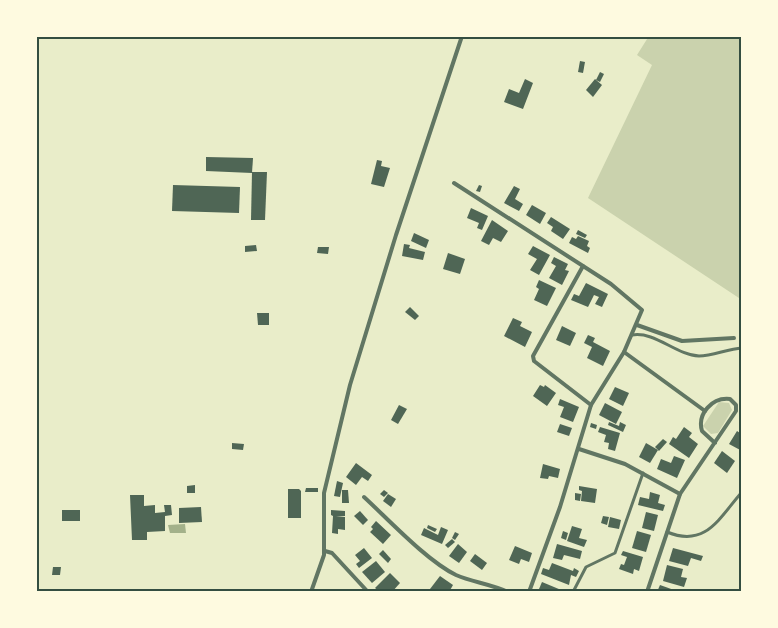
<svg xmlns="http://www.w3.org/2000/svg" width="778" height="628" font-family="Bitter,serif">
<rect width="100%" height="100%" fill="#e9edc9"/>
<g fill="#cad2ad">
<path d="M649,36h93v264l-154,-102 64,-133 -15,-10z"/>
<path d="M719,402l10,1 3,7 -14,23 -7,1 -8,-8z"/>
</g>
<path fill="#a3b18a" d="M185,524l1,9h-16l-2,-8z"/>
<g fill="#4f6655">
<path d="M580,61l5,1 -2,11 -5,-1z"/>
<path d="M600,72l4,2 -4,8 -4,-2z"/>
<path d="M525,79l8,4 -10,26 -19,-7 5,-13 10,4z"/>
<path d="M595,79l7,6 -9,12 -7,-7z"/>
<path d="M206,157l47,1 -1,15 -46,-2z"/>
<path d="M377,160l5,1 -1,5 9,2 -6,19 -13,-3z"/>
<path d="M252,172h15l-2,48h-14z"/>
<path d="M173,185l67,2 -1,26 -67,-2z"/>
<path d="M479,185l3,1 -2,6 -4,-1z"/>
<path d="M514,186l6,3 -5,10 8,5 -4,7 -15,-8z"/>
<path d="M532,205l14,8 -6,11 -14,-9z"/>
<path d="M471,208l17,8 -6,14 -5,-2 2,-5 -12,-5z"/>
<path d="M551,217l19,12 -7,10 -12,-8 2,-4 -6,-4z"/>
<path d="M492,220l16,11 -7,11 -8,-4 -4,7 -8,-4z"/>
<path d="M578,230l9,5 -2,3 -9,-4z"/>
<path d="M414,233l15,7 -3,8 -15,-7z"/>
<path d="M578,236l11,5 -2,5 3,2 -2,5 -19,-10 3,-6 4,2z"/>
<path d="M404,244l6,1 -1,3 16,4 -2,8 -21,-4z"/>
<path d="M256,245l1,6 -12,1v-6z"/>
<path d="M533,246l17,9 -11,20 -9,-5 7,-11 -9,-5z"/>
<path d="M318,247h11l-1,7 -11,-1z"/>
<path d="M448,253l17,6 -5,15 -17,-5z"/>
<path d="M554,257l14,7 -3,6 4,1 -7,14 -13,-7 7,-12 -5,-3z"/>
<path d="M539,280l17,8 -9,18 -13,-6 5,-11 -3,-2z"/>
<path d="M586,283l22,11 -6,13 -7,-3 4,-7 -5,-2 -6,12 -17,-7 3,-6 5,2z"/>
<path d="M410,307l9,9 -4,4 -10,-8z"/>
<path d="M257,313h12v12h-11z"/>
<path d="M513,318l9,4 -2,4 12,6 -7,15 -21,-11z"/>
<path d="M562,326l14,7 -6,13 -14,-6z"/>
<path d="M588,335l7,3 -2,4 17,9 -7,15 -16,-8 5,-11 -8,-4z"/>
<path d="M540,385l4,2 1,-2 11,8 -9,13 -14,-10z"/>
<path d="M615,387l14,6 -6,13 -14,-7z"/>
<path d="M560,399l19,8 -6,15 -13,-5 4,-10 -6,-2z"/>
<path d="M605,403l17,9 -6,12 -17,-9z"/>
<path d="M399,405l8,4 -9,15 -7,-4z"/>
<path d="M609,422l10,4 1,-4 6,3 -3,7 -15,-7z"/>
<path d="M591,423l6,2 -1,4 -6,-2z"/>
<path d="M560,424l12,4 -3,8 -12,-4z"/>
<path d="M600,427l20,6 -5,18 -7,-2 1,-6 -5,-1 2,-7 -8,-3z"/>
<path d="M684,427l8,6 -3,4 9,7 -9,14 -20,-14 4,-7 3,2z"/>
<path d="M737,431l3,2 2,-2v20l-13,-7z"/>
<path d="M663,439l4,3 -8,9 -4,-4z"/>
<path d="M232,443l12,1 -1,6 -11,-1z"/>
<path d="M646,443l12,7 -8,13 -11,-6z"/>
<path d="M722,451l13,10 -8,12 -13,-10z"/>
<path d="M674,456l11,4 -8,18 -20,-9 4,-10 10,4z"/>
<path d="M356,463l16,12 -4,6 -6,-4 -6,8 -10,-8z"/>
<path d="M543,464l17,5 -2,9 -9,-2 -1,3 -8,-1z"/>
<path d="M337,481l6,2 -3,14 -6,-1z"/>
<path d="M195,485v8h-8v-7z"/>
<path d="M579,486l18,3 -2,14 -14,-2 1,-10 -3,-1z"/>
<path d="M306,488h12v4h-13z"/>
<path d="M288,489h11l2,2v27h-13z"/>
<path d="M342,490h6l1,13h-7z"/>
<path d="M384,490l4,3 -4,4 -4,-3z"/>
<path d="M650,492l10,3 -2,8 7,2 -2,6 -25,-6 2,-8 9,2z"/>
<path d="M575,493l6,1 -1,7 -5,-1z"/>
<path d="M388,494l8,5 -5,8 -8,-6z"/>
<path d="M130,495h14v11l11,-1v8l10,-1 -1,-7h7l1,10 -7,1v15l-18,1v8h-15z"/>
<path d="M201,507l1,15 -23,1v-15z"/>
<rect x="62" y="510" width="18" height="11"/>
<path d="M331,510l14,1v5h-9l9,1v13l-7,-1v5l-6,-1 1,-17 -2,-1z"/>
<path d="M360,511l8,9 -5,5 -9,-9z"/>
<path d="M646,512l12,3 -4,16 -12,-3z"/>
<path d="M603,516l6,1 -2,8 -6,-2z"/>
<path d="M610,517l11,3 -2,9 -11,-2z"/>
<path d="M376,521l15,14 -8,9 -13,-12 3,-3 -2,-2z"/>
<path d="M428,525l9,4 -2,3 -8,-4z"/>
<path d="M572,526l10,3 -3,9 8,2 -3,7 -17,-6z"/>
<path d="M441,527l7,3 -6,14 -21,-9 3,-7 14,7z"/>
<path d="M563,531l5,2 -2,7 -5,-2z"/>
<path d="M637,531l14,4 -5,17 -14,-4z"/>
<path d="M455,532l4,2 -4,6 -3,-2z"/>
<path d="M452,539l3,3 -7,6 -3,-3z"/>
<path d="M458,544l9,8 -8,11 -10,-7z"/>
<path d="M557,544l25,7 -2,8 -16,-4 -2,5 -9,-2z"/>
<path d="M515,546l17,7 -3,9 -8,-3 -2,5 -10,-4z"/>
<path d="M364,548l8,10 -13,10 -3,-4 4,-3 -5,-6z"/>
<path d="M673,548l30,8 -2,5 -10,-3 -3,8 -19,-5z"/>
<path d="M383,550l8,9 -3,4 -9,-9z"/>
<path d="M623,551l20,6 -4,14 -5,-2 -1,5 -14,-5 2,-5 3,1 3,-8 -6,-2z"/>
<path d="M475,554l12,9 -5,7 -12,-9z"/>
<path d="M376,561l9,11 -13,11 -10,-11z"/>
<path d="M552,563l21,8 1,-3 5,3 -3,6 -5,-2 -2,10 -28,-11 2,-6 6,2z"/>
<path d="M667,565l16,4 -2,8 6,1 -3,9 -21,-6z"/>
<path d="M53,567h8l-1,8h-8z"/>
<path d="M390,573l10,10 -8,9h-12l-5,-4z"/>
<path d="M440,576l13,9 -4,7h-15l-4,-3z"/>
<path d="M542,582l24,10h-24l-3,-3z"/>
<path d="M660,585l14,5v2h-17z"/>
</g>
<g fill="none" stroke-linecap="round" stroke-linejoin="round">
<g stroke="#617663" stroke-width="3">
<path d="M632,335c23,-4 44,20 67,21 14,0 28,-7 43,-8"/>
<path d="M667,532c39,16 52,-14 75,-40"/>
<path d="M573,592l13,-25 29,-14 28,-80"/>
</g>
<g stroke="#617663" stroke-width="4">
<path d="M454,183l157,101 31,26 -18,42 -33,53 -31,102 -31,85"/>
<path d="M583,266l-50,90 1,5 57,44"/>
<path d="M637,325l45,16 52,-3"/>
<path d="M624,352l81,59"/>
<path d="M579,449l46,15 55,30"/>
<path d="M364,497c24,22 63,64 92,78 16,7 35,9 52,17"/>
<path d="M325,551l7,2 36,39"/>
<path d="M311,592l13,-37v-62l26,-108 46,-150 66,-199"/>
<path d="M647,592l33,-98 56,-83v-6l-6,-6c-18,-2 -33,15 -28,32l13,12"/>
</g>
</g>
<rect width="778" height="628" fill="none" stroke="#fefae0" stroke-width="75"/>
<rect x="38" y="38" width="702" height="552" fill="none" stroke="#344e41" stroke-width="2"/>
</svg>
